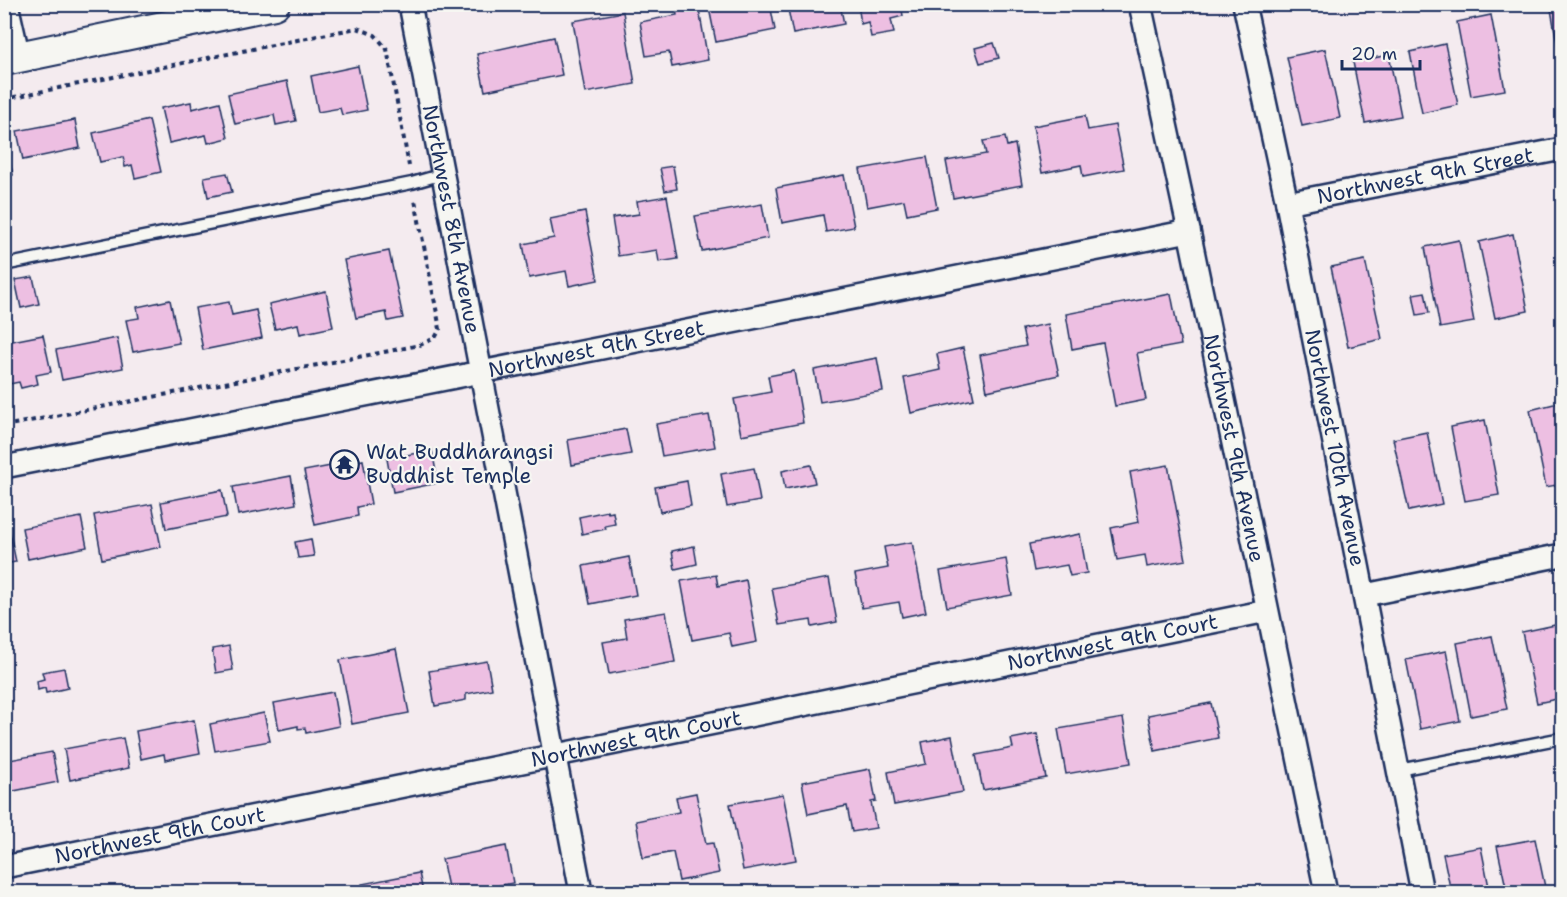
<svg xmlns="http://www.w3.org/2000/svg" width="1567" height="897" font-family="'Shantell Sans',sans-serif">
<rect width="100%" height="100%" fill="#f4ebef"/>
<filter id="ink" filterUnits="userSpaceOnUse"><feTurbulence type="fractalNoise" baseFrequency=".0167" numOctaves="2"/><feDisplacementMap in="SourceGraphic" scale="12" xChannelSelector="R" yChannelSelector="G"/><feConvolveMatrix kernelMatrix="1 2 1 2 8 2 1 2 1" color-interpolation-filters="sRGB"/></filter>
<g filter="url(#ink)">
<g fill="#edbfe2" stroke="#1b2f5e" stroke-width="1.5">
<path d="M675,4h23l10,56 -36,7 -3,-15 -23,4 -6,-34 37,-7z"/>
<path d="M728,4h42l5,26 -59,12 -7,-34z"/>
<path d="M787,4h53l4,20 -51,10z"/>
<path d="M858,4h43l2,12 -12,3 3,14 -23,4 -3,-15 -7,2z"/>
<path d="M1550,4h12v67z"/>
<path d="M623,12l12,72 -50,9 -12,-72z"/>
<path d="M1491,15l14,75 -34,6 -14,-74z"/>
<path d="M554,37l8,38 -77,16 -8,-37z"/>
<path d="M994,43l5,15 -19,5 -5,-15z"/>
<path d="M1445,44l13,61 -36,8 -12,-61z"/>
<path d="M1325,49l15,69 -38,8 -15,-69z"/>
<path d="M1389,55l12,61 -36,7 -12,-61z"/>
<path d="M358,66l9,44 -25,5 -2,-7 -22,4 -7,-36z"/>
<path d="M287,81l9,40 -20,4 -2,-10 -39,9 -7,-30z"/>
<path d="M191,102l1,7 28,-7 8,36 -20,5 -2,-8 -37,8 -8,-35z"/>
<path d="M1085,116l3,14 27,-5 9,44 -41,8 -2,-12 -39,8 -9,-47z"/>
<path d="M75,120l5,28 -57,12 -6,-29z"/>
<path d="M149,120l12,52 -26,6 -3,-13 -7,2 -2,-10 -23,5 -7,-29z"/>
<path d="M4,137l9,38 -9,2z"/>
<path d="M1005,137l2,9 8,-2 7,41 -69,13 -7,-37 40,-7 -3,-13z"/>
<path d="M927,157l10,51 -30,6 -3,-14 -37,7 -7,-38z"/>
<path d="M673,166l4,23 -12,2 -5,-23z"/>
<path d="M227,173l5,19 -24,5 -4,-20z"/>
<path d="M844,175l10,52 -28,5 -3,-17 -41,8 -6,-35z"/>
<path d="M667,196l11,63 -19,3 -2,-12 -39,6 -6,-38 27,-4 -2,-13z"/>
<path d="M762,204l6,34 -66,13 -7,-35z"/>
<path d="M585,212l13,68 -29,6 -3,-15 -37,7 -6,-34 31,-6 -4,-19z"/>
<path d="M1513,234l15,77 -33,7 -16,-76z"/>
<path d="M1459,240l15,82 -34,6 -15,-81z"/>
<path d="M389,251l14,67 -15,3 -2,-9 -30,6 -12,-58z"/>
<path d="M1365,260l17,79 -34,8 -17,-80z"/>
<path d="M33,277l6,27 -18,4 -6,-28z"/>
<path d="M326,291l7,36 -33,7 -2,-10 -23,5 -6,-25z"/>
<path d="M1425,292l4,21 -12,2 -4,-21z"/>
<path d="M1171,294l10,51 -44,8 9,47 -31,6 -12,-63 -31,6 -6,-35z"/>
<path d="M170,300l9,43 -46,9 -7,-32 13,-2 -2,-11z"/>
<path d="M229,302l3,13 24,-5 6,28 -59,12 -8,-42z"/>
<path d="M1048,324l11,51 -72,16 -7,-36 46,-9 -4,-17z"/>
<path d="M43,335l8,37 -15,3 2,9 -17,4 -2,-6 -15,3v-33l5,-1 -2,-9z"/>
<path d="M117,338l6,30 -61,12 -6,-30z"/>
<path d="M963,348l11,51 -63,14 -7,-35 36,-8 -3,-16z"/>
<path d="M877,358l6,33 -63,11 -6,-32z"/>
<path d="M794,371l9,52 -62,12 -7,-36 37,-7 -3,-16z"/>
<path d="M1562,402v82l-16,3 -16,-77z"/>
<path d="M709,415l6,32 -53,9 -6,-32z"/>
<path d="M1485,420l14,75 -34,6 -14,-74z"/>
<path d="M626,429l5,25 -59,11 -4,-25z"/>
<path d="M1427,432l15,72 -33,7 -16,-72z"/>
<path d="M432,450l6,33 -45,9 -6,-33z"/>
<path d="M363,460l8,44 -14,3 1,9 -43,9 -11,-54z"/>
<path d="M811,465l4,18 -30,6 -3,-18z"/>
<path d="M1168,465l18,95 -39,7 -2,-12 -28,5 -6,-32 28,-6 -9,-50z"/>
<path d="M754,468l6,33 -33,6 -6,-33z"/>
<path d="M291,476l5,28 -58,11 -5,-28z"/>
<path d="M687,481l4,25 -31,6 -5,-25z"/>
<path d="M222,490l5,27 -61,12 -5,-27z"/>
<path d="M152,504l9,43 -59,12 -8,-44z"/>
<path d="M607,511l1,2 5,-1 2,12 -10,2 1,3 -24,5 -3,-17z"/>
<path d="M81,517l6,30 -59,12 -6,-31z"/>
<path d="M10,533l6,29 -12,2v-30z"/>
<path d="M1080,534l7,39 -17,3 -3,-11 -33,6 -5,-27z"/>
<path d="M311,539l3,17 -16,2 -3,-16z"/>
<path d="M912,542l14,70 -24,5 -3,-15 -37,6 -7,-34 33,-6 -4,-21z"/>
<path d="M694,546l3,18 -22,5 -3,-18z"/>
<path d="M629,557l7,38 -46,9 -7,-38z"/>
<path d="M1006,559l6,36 -65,12 -7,-36z"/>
<path d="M716,575l2,11 28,-6 11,62 -25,5 -3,-14 -37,7 -11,-59z"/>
<path d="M829,578l8,44 -25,5 -1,-7 -32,5 -7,-37z"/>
<path d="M666,612l9,50 -66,12 -6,-32 24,-4 -3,-19z"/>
<path d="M1560,624l2,13v61l-25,5 -15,-71z"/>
<path d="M1492,636l15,73 -36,7 -14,-73z"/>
<path d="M229,646l4,24 -17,3 -4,-24z"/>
<path d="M396,649l13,64 -57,11 -12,-64z"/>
<path d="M1446,651l14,70 -40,8 -14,-70z"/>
<path d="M487,661l5,28 -26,5v6l-31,6 -6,-35z"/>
<path d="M64,668l4,20 -22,5 -1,-5 -7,2 -1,-9 7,-2 -2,-7z"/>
<path d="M333,692l6,34 -33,7 -1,-5 -7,1v-3l-19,4 -5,-27z"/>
<path d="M1211,703l7,35 -63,13 -7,-36z"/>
<path d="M264,713l6,28 -55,10 -5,-27z"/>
<path d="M1123,718l8,45 -65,11 -8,-45z"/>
<path d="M194,720l6,33 -35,7 -1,-6 -23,5 -5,-28z"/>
<path d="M1037,734l9,44 -63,12 -7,-35 37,-7 -2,-9z"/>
<path d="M952,736l11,56 -69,13 -6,-33 38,-8 -4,-22z"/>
<path d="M123,738l6,30 -59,12 -6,-31z"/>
<path d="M52,752l6,30 -54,11v-32z"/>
<path d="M870,769l6,32 -5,1 5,26 -24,4 -5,-26 -39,8 -6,-32z"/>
<path d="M696,793l10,51 7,-1 6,30 -40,8 -6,-29 -30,6 -7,-37 43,-9 -3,-15z"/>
<path d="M783,794l13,66 -53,10 -13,-66z"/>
<path d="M1535,839l11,53h-39l-10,-46z"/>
<path d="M506,846l7,37 -50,9h-14l-7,-33z"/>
<path d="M1481,847l9,45h-39l-8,-38z"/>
<path d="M419,873l4,19h-60l-1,-8z"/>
<path d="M335,888l1,4h-25z"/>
</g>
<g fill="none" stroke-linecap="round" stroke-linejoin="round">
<defs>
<g id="lane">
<path d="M4,265l408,-82 31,-9"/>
<path d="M1399,770l163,-32"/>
</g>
<g id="street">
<path d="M7,4l12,53"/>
<path id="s1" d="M410,4l171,888"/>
<path id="s2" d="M1140,4l49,227 137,661"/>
<path id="s3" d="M1244,4l43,199 135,689"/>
<path id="s4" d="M1287,203l275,-54"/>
<path id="s5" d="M4,467l1185,-236"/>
<path d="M1365,595l197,-40"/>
<path id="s6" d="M4,867l1263,-256"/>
</g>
<path id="secondary" d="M4,60l270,-56"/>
</defs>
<use href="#lane" stroke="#1b2f5e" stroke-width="15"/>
<use href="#street" stroke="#1b2f5e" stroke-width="26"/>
<use href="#secondary" stroke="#1b2f5e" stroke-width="34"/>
<g stroke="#1b2f5e" stroke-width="4" stroke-dasharray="4.5 4.5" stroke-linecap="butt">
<path d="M4,99l353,-71 18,7 12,14 22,117"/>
<path d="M4,426l416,-81 15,-7 5,-9 -25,-129"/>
</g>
<use href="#lane" stroke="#f6f6f2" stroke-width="10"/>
<use href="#street" stroke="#f6f6f2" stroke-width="21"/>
<use href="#secondary" stroke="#f6f6f2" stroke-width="30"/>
</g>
</g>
<defs>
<symbol id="temple-ring" viewBox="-11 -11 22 22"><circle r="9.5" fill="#f6f6f2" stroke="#1b2f5e" stroke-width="1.5"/><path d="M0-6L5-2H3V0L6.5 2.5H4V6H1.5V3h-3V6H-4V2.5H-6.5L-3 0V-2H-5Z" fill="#1b2f5e"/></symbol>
</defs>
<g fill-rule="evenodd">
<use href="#temple-ring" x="328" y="448" width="33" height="33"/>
</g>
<g text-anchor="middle" stroke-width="4.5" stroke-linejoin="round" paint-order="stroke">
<g font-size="21" fill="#1b2f5e" stroke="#f6f6f2">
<text dy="7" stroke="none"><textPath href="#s4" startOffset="141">Northwest 9th Street</textPath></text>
<text dy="7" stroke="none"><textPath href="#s1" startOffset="219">Northwest 8th Avenue</textPath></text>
<text dy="7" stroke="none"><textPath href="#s5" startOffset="604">Northwest 9th Street</textPath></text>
<text dy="7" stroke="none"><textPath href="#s2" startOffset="454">Northwest 9th Avenue</textPath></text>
<text dy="7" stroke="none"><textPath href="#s3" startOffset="453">Northwest 10th Avenue</textPath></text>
<text dy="7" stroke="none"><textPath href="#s6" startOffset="1131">Northwest 9th Court</textPath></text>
<text dy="7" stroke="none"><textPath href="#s6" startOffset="645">Northwest 9th Court</textPath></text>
<text dy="7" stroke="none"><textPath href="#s6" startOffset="159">Northwest 9th Court</textPath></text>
</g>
<g font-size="21" fill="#1b2f5e" stroke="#f6f6f2" text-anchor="start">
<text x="366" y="459">Wat Buddharangsi<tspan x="366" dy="24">Buddhist Temple</tspan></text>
</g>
</g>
<rect width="1567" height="897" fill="none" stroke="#f6f6f2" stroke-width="24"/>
<rect x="12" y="12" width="1543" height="873" fill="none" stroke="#1b2f5e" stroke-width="2" filter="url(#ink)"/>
<path d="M1342 60v9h78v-9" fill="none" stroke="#1b2f5e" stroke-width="3"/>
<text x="1351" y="60" font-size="18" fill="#1b2f5e" stroke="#f6f6f2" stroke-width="4.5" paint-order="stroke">20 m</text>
</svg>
